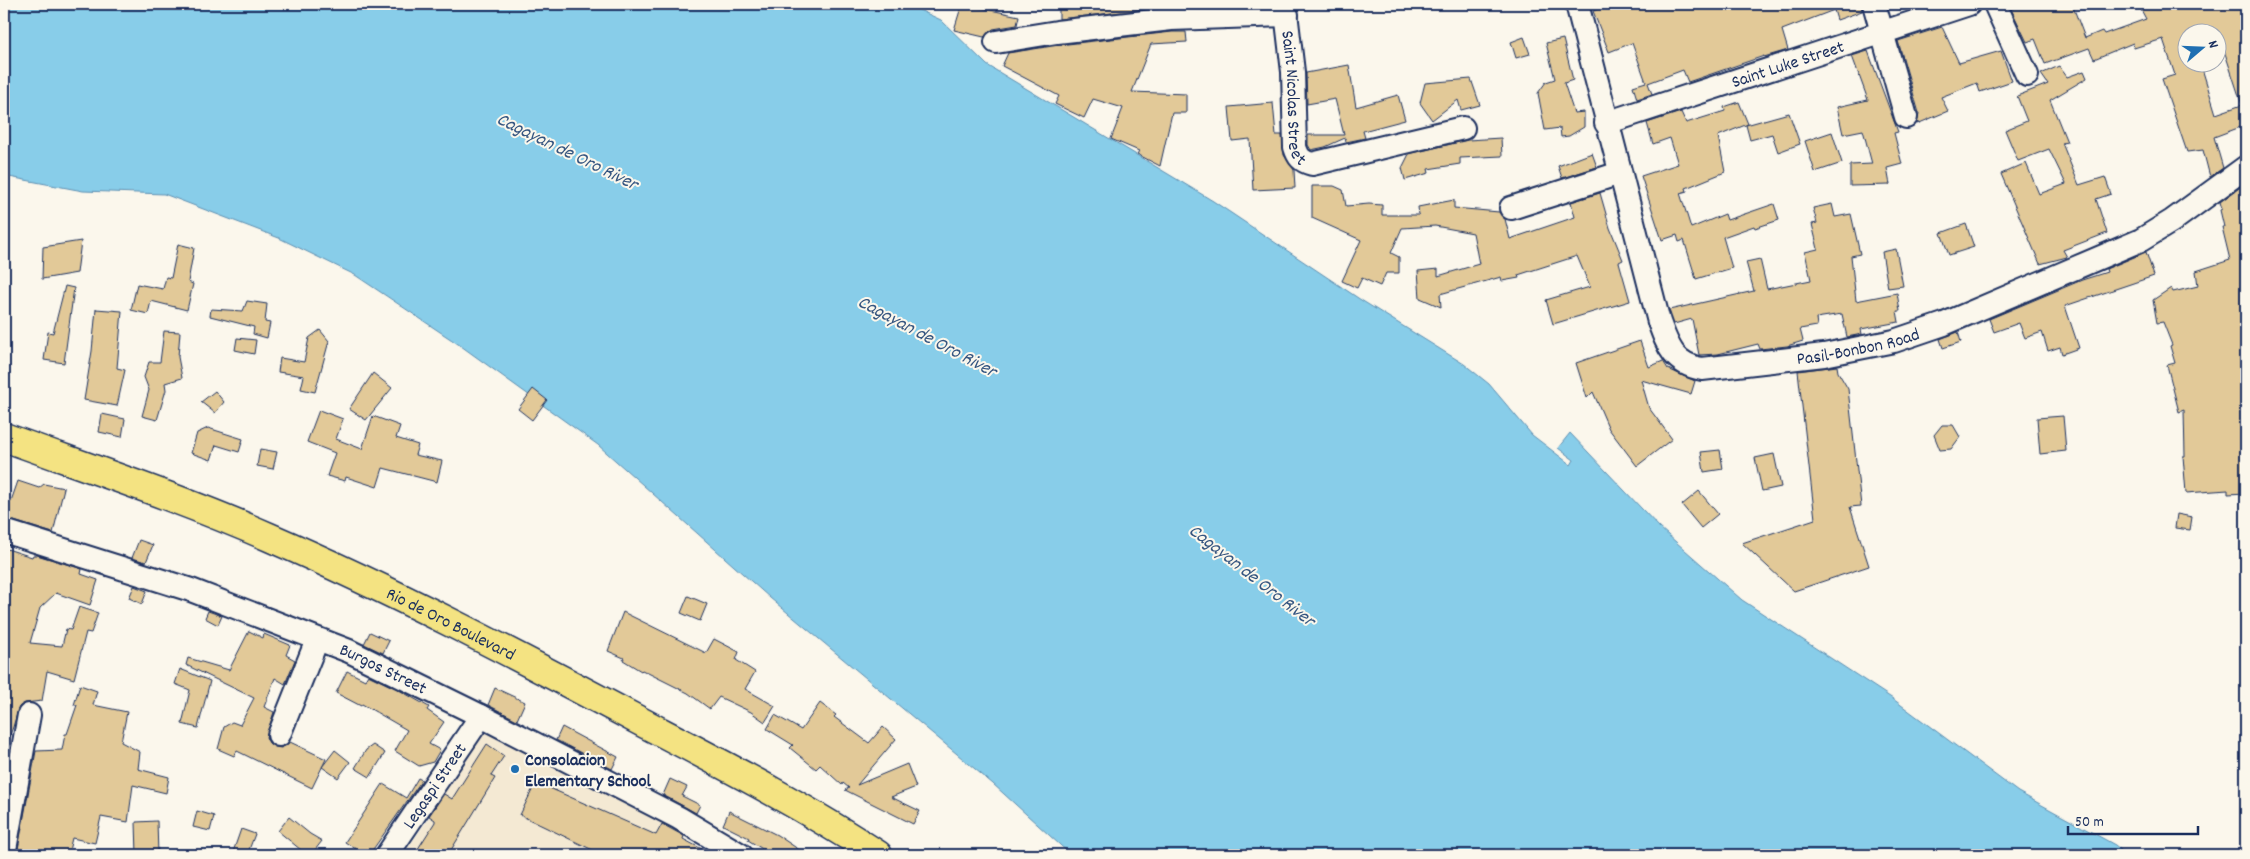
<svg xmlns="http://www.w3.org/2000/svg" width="2250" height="859" font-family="Dekko,sans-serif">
<rect width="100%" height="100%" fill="#fbf7ec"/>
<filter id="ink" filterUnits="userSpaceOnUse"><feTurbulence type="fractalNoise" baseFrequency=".02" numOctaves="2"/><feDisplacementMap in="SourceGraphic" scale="10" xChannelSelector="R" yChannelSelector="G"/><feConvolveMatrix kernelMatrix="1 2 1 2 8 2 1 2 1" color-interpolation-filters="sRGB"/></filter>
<g filter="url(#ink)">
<path fill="#f4e9d3" d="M488,719l184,107 -16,29h-253l26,-37z"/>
<path fill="#88cde9" stroke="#5c8eb1" d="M4,4h902l35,16 46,45 226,136 148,99 103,64 25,20 43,51 39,30 3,-5 -16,-12 12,-15 90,95 82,72 151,99 125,93 97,53 12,10h-1056l-78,-71 -223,-186 -172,-153 -137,-99 -106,-71 -76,-37 -115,-44 -81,-3 -79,-15z"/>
<g fill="#e2c998" stroke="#1b2f5e" fill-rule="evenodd">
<path d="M962,4l57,12 -2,9 -24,4 -9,8 -30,-7z"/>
<path d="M1059,4h125v1l-125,14z"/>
<path d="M1612,4h249l1,7 -25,9 -3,-10 -52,20 6,20 -24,7v-1l-76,26 -5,-12 -35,13 4,11 -15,5 -4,-13 13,-4 -14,-39 -23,9 -16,-41z"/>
<path d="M2025,4h47l13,34 17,-7 2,3 42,-15 -8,-15h108v121l-32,12 9,31 -13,9 -7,-27 -16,2 -25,-73 13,-4 -12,-36 -29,9 -1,-5 -39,16 -5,-11 -44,16 -10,-25 -8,3 -16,-33zM2188,32h30l24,73 -26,9 -16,-52h-12z"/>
<path d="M1942,27l17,36 42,-12 11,30 -32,11 -3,-9 -36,14 7,14 -31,13 2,-11 -21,-72z"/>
<path d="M1172,32h14l1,10 -36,2 -19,48 54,2v19h-14l-12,53 -23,-12 2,-3 -28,-12 12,-31 -30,-9 -9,19 -29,-14 4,-8 -57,-30 6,-13 51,-8z"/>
<path d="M1524,37l6,17 -14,4 -5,-16z"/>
<path d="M1563,39l10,41 -9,3 10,30 10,-1v15l-15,9 -8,1 -1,-9 -15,2 -7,-37 8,-11 9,-3 -9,-36z"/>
<path d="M1868,51l30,81 -4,1 8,31 -15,4 3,17 -40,1v-21l22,-1 -9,-34 -20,4 -6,-27 31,-7 -16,-44z"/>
<path d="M1349,65l7,42 42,-12 7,25 -42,11 2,7 -19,4 -1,-4 -20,9 -14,3 -3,-5v-10h36l-9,-36 -28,5 -1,-31z"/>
<path d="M2059,66l8,11 17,-6 3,7 -37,22 17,42 -5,1 17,42 26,-8 6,17 -15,5 11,34 -44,17 4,7 -27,7 -39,-90 25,-11 13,31 27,-10 -17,-35 -31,12 -13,-31 22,-9 -10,-25 31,-12 -7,-10z"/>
<path d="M1471,79l9,26 -19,5 -3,-10 -26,20 -12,-17 5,-20z"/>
<path d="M1739,102l9,22 -30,12 7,36 -39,16 1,3 -7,2 11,35 34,-14 2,6 47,-16 5,16 -24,8 -1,-2 -31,11 9,31 -36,11 -12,-39 -5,2 -2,-7 -15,5 -21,-64 37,-12 -8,-26 -17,6 -6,-21 34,-11 5,11 39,-12 -1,-4z"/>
<path d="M1273,103l3,32h6l2,20 10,15 1,18 -42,2 -3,-51 -18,2 -3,-34z"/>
<path d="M1789,113l11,31 -22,8 -6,-18 -22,6 -4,-15z"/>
<path d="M1832,132l10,31 -27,9 -10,-31z"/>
<path d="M1501,138l1,18 -42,2v6l-32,5 1,4 -24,7 -3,-12 7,-14 59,-14z"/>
<path d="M1592,153l5,14 -35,11 -4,-12z"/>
<path d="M1312,186h22l9,4 3,16 23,-2 13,1v10h37l-1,-8 36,-7v8l45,4 6,7 5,20 65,-22 -4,-15 29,-9 10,35 13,32 -4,2 11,39 -77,23 -7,-24 44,-13 -13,-31 -59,19 1,3 -17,3 -1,-4 -61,17 1,13 -21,-9 -2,-27 20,-2v7l41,-12 -6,-31 -38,-7 -33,2 -11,25 8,4v16h-13l-6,13 -18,-8 -5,10 -15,-7 19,-41 -49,-22z"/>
<path d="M2242,186l4,14v293l-18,1v-4l-42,3 -3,-37h2l-1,-46 -5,2 -12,-47 8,-2 -5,-17 2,-1 -9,-23 -6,1 -4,-23 18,-12 2,4 25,-6 -2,-15 34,-11 -8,-33h2l-4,-17 2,-1 -2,-7z"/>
<path d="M1832,204l3,13 16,-3 9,40 -9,2 5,45 41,-8 3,18h-3l2,11 -38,7 1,5 -15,3 -5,-23 -26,4 1,8 -17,3 3,12 -16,5 -27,3 -2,-5 -40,10 -19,1 -7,-36 -18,5 -5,-14 85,-19 -8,-29 14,-3 7,30 44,-9 -6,-28 13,-3 -6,-25 5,-1 -4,-15z"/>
<path d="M1966,224l8,23 -25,8 -8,-22z"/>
<path d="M81,241l-4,32 -35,6 1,-32z"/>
<path d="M178,244l16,4 -6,34 5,2 -6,26 -36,-9 -3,13 -17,-4 6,-26 26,5 3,-12 5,1z"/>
<path d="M1896,249l7,37 -15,2 -6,-36z"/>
<path d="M2146,252l8,24 -89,30 14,42 -17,6 -2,-7 -12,4 -6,-19 -17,6 -6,-15 -25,9 -5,-13 93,-39 25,-8 -1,-3z"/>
<path d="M65,286l9,2 -10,75 -20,-3 4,-28 5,1z"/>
<path d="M247,301l20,3 -2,18 5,1 -3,15 -14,-4 1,-7 -44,-11 1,-7 32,2z"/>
<path d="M96,309l26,2 -5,57 8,2 -8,36 -33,-6 8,-49z"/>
<path d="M320,330l9,11 -14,51 -14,-3 3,-13 -26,-4 2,-14 24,4 5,-24z"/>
<path d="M164,331l16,1 -2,25 4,21 -17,5 1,7 -9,30 -15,-4 7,-26 -5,-13 5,-15h11z"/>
<path d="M1958,332l3,10 -18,6 -3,-9z"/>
<path d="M237,338l19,2 -2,14 -19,-4z"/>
<path d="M1640,341l9,26 14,-6 5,8 27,12 -4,13 -50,-14 8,28 23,31 -35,27 -28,-37 -16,-37 -6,6 -11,-35z"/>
<path d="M1837,366l1,6 10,17 13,117 -11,1 19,59 -75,25 -52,-48 73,-24 -17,-148z"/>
<path d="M373,373l19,15 -26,32 -17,-11z"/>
<path d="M533,389l14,11 -15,20 -14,-11z"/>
<path d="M215,391l9,11 -9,11 -14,-11z"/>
<path d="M319,410l24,9 -7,20 26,10 11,-33 27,10 -4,12 22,7 -3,10 27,6 -5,21 -54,-14 -6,19 -31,-10 -1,4 -18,-5 8,-23 -28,-11z"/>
<path d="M102,414l23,5 -3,18 -23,-5z"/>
<path d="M2063,416l3,35 -26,3 -3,-36z"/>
<path d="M1942,425h11l7,12 -9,12 -11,1 -6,-15z"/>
<path d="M208,428l35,11 -4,13 -23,-7 -5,15 -20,-7 6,-20z"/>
<path d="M260,449l17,3 -4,17 -16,-3z"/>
<path d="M1720,450l3,19 -19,3 -3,-20z"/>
<path d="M1774,454l7,33 -19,4 -7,-33z"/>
<path d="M18,481l21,7 5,-4 20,4 -11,45 -49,-15v-19l7,2z"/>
<path d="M1699,491l19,23 -17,14 -19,-23z"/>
<path d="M2177,514l15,3 -2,13 -15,-2z"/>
<path d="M139,540l14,5 -7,17 -14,-4z"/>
<path d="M4,548l28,9 1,-2h4l45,14 -1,5 17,6 -8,25 -34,-12 -16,15 -10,35 32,3 4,-17 5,1 8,-23 19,6 -7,20 -5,-1 -12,47 -27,-8 -5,30 -17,2 -6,4 -6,20 -9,23z"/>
<path d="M134,586l13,5 -5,13 -13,-6z"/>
<path d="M688,596l19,8 -7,17 -19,-8z"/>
<path d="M208,611l14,5 -4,9 -13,-7z"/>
<path d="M623,612l83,41 8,-14 25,13 -3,8 19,12 -10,17 30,17 -10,16 -14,-10 -32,-15 -9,12 -22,-16 -46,-23 -1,1 -18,-11 1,-2 -16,-7z"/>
<path d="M249,631l14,7 1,-4 26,11 -4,10 9,5 -10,24 -10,-6 -11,29 10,5 -8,25 3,6 6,4 6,1 9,-6 36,17 -14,29 -75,-37 -3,5 -16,-7 6,-22 8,-5 8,3 14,-27 -68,-33 2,-7 41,12z"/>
<path d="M370,632l19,9 -6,12 -19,-9z"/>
<path d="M180,669l30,12 -12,47 -16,-4 8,-34 -15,-6z"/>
<path d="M347,671l18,9 3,-5 31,15 30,17 -2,3 17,12 -15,22 11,6 -7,12 -14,4 -24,-15 12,-21 -45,-26 -1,2 -25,-13z"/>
<path d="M80,685l17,6 -4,14 34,7 -6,30 19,10 -2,17 31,8 -3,16 -33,-8 -5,37 -27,-5 -6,26 -23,-5 -4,17h-28l-22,-6 18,-98 26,-1 3,-16h2l10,-29h-3z"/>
<path d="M495,688l30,14 -8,18 -29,-15z"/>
<path d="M820,703l16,12 -2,2 35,26 14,-16 13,12 -39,46 50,-21 9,23 -25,10 29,14 -7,13 -68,-34 4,-2 -6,-5 -1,2 -22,-20 -4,4 -26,-21 3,-3 -26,-16 8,-14 26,15z"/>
<path d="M562,727l56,30 -6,12 -56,-29z"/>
<path d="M487,744l17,12 -13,20 4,2 -47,77h-34l21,-33v-2l-6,-4 15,-22 8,5z"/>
<path d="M373,745l12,8 -15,24 -15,-9 11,-18z"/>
<path d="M335,750l15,12 -12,16 -16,-11z"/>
<path d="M418,778l4,2 -53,75h-4l-20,-13 38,-58 23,14z"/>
<path d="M670,779l17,8 -5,9 18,9 -4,8 -33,-18z"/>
<path d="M536,782l120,53 6,-11 22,12 -1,3 30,16h-110l-83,-40z"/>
<path d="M197,811l17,5 -4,15 -17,-4z"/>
<path d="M729,811l48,24 30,20h-35l-24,-15 1,-2 -26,-13z"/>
<path d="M289,817l21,17 12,7 -11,14h-4l-29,-24z"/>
<path d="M157,821l1,34h-21l-1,-33z"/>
<path d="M241,829l14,5 -8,21 -14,-3z"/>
</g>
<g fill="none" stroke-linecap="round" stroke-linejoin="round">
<defs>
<g id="minor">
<path id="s1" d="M1285,4l8,68 2,75c3,10 6,14 17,17l151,-36"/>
<path id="s2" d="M1577,4l82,318c9,25 15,42 43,47l122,-14 70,-14 50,-17 197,-84 31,-19 74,-54"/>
<path d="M1874,4l32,113"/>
<path d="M1995,4l32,71"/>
<path d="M996,42l61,-10 114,-13 116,-4"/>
<path id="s3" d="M1606,123l363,-119"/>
<path d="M1511,208l109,-35"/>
<path id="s4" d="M4,531l187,59 158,61 132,65 198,102 62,37"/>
<path d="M279,735l38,-95"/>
<path d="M4,855l25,-140"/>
<path id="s5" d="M387,855l94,-139"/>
</g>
<g id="major">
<path id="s6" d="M4,437c88,32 178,62 265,100 125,54 246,118 367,182 82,43 165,85 242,136"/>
</g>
</defs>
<use href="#minor" stroke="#1b2f5e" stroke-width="26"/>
<use href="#major" stroke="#1b2f5e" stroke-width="31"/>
<use href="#minor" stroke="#fbf7ec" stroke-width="22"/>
<use href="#major" stroke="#f4e382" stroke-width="28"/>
</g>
</g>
<circle fill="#1f6fb2" stroke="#fbf7ec" stroke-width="2" cx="515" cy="769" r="5"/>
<g text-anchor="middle" stroke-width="4" stroke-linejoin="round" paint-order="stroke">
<g font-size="18" fill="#1b2f5e" stroke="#fbf7ec">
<text dy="6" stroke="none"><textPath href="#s3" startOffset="191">Saint Luke Street</textPath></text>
<text dy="6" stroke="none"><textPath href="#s1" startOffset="94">Saint Nicolas Street</textPath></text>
<text dy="6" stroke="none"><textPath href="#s2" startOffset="554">Pasil-Bonbon Road</textPath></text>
<text dy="6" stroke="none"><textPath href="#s6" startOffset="485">Rio de Oro Boulevard</textPath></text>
<text dy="6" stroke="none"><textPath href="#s4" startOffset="404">Burgos Street</textPath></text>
<text dy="6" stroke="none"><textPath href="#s5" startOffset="84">Legaspi Street</textPath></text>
</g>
<g font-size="18" font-weight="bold" fill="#1b2f5e" stroke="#fbf7ec" text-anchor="start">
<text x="525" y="765">Consolacion<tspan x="525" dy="21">Elementary School</tspan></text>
</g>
<g font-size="19" font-style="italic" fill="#365681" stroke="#fbf7ec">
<text transform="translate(568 150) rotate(26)" y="7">Cagayan de Oro River</text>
<text transform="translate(928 335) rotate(28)" y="7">Cagayan de Oro River</text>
<text transform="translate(1253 574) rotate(38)" y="7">Cagayan de Oro River</text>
</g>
</g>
<rect width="2250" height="859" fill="none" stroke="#fbf7ec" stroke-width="20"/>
<rect x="10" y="10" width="2230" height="839" fill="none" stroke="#1b2f5e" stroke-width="2" filter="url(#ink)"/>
<g transform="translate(2202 48) rotate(71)"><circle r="24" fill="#fbf7ec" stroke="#a1a7b3"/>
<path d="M0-4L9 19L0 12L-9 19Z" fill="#1f6fb2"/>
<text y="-8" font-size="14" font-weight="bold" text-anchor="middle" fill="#1b2f5e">N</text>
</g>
<path d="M2068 826v8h130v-8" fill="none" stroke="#1b2f5e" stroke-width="2.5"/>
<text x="2075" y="826" font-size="15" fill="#1b2f5e" stroke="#fbf7ec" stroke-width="4" paint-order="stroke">50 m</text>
</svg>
